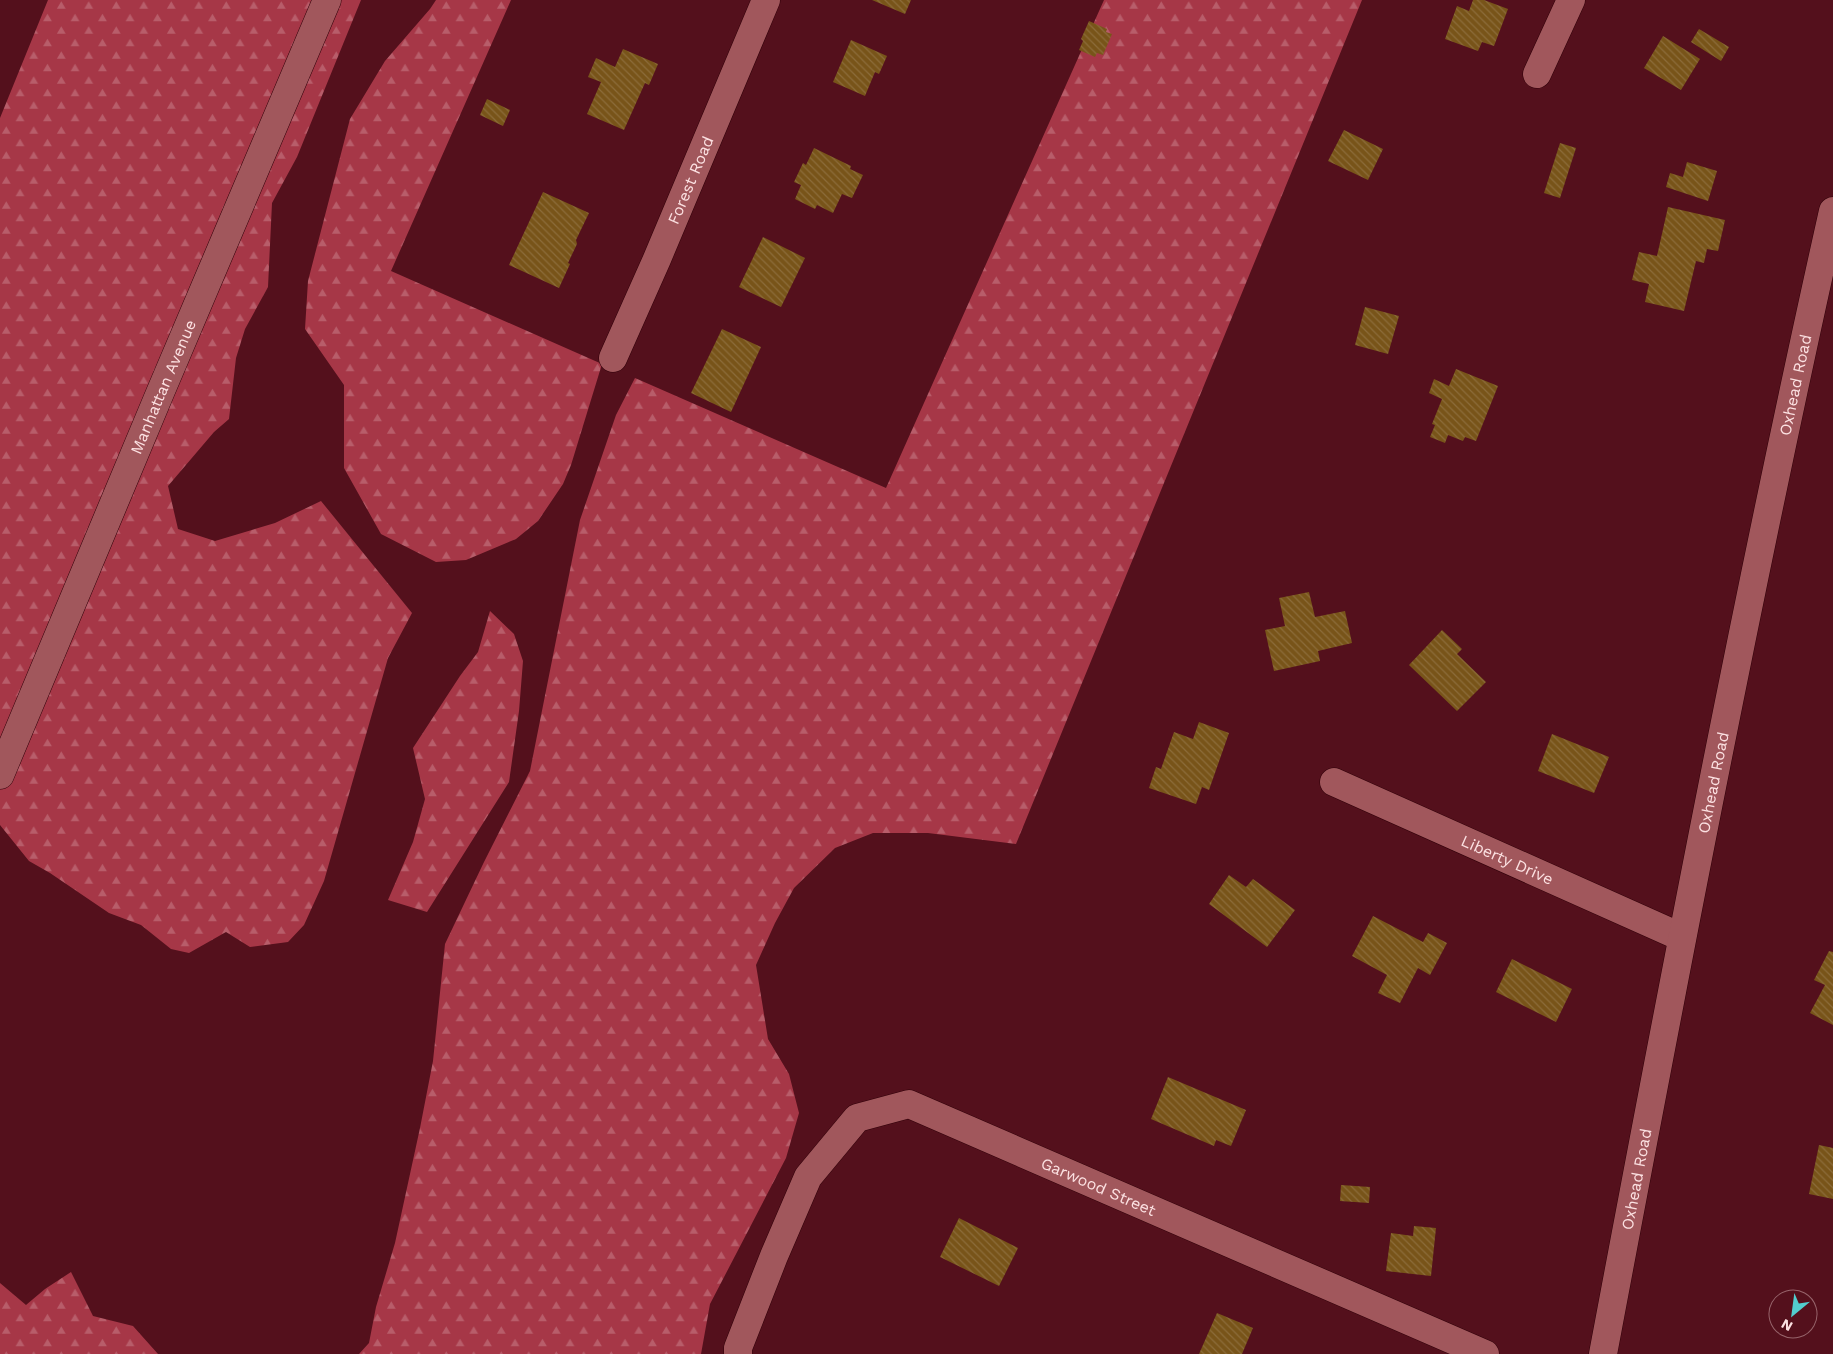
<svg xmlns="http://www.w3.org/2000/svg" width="1833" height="1354" font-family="'Work Sans',sans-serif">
<defs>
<pattern id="forest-firs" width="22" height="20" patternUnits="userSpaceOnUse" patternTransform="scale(1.25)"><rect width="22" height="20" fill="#a63747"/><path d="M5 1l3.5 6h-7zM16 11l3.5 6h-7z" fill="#b85d6a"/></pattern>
<pattern id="building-back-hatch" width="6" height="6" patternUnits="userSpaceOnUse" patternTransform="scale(1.25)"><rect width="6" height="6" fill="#785419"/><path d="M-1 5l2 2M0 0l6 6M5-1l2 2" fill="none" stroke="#8c6c3a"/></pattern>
</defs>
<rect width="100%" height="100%" fill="#54101c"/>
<g fill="url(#forest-firs)">
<path d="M48,0h313l-64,157 -25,46 -4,84 -23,42 -9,29 -7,61 -15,13 -46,54 10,43 37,12 60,-18 46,-22 91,112 -24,45 -64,223 -20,44 -16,17 -38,5 -24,-15 -37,21 -18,-4 -30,-24 -32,-12 -59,-40 -21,-12 -29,-36v-707z"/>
<path d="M436,0h75l-120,271 211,93 -31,101 -8,19 -25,37 -22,18 -50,21 -30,2 -55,-28 -37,-66v-83l-39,-56 3,-48 42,-162 35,-58 45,-52z"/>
<path d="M1104,0h258l-346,844 -88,-11h-55l-38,15 -41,40 -19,35 -19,42 12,74 21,35 10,39 -13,45 -76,146 -9,50h-342l10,-11 7,-36 19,-64 25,-115 13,-67 12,-117 39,-82 46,-91 50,-251 36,-105 19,-37 251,110z"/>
<path d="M490,611l24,23 9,27 -4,50 -10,71 -82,130 -39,-12 25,-58 12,-43 -12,-51 47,-72 18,-24z"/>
<path d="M71,1272l22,44 40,10 25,28h-158v-71l26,22 19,-16z"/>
</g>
<g fill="url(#building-back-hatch)">
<path d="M872,0h39l-6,14z"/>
<path d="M1473,0h11l24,9 -14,37 -12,-4 -4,9 -33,-12 12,-33 12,5z"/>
<path d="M1089,21l18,8 -1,3 6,2 -9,21 -6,-2 -2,4 -16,-7 4,-9 -2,-2z"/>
<path d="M1699,29l30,18 -8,14 -30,-19z"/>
<path d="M1663,36l37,23 -19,31 -37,-22z"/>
<path d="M851,40l36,16 -8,18 -4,-2 -10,24 -32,-14z"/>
<path d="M623,49l35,15 -9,21 -4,-2 -21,47 -37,-16 14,-32 -13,-5 8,-19 19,9z"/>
<path d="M487,99l23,11 -7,16 -23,-11z"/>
<path d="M1344,130l39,19 -15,31 -40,-19z"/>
<path d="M1560,143l16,5 -16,50 -16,-5z"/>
<path d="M814,148l37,18 -1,3 13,6 -11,23 -10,-4 -9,19 -16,-8 -2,4 -20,-10 6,-14 -7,-3 9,-19 3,2z"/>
<path d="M1687,162l30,9 -9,30 -42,-14 4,-14 13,4z"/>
<path d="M543,192l46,21 -13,27 1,4 -9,19 2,1 -11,24 -50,-23z"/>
<path d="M1668,207l57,13 -7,31 -11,-2 -3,14 -8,-2 -12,50 -39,-9 4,-18 -17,-4 7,-28 18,4z"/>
<path d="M763,237l42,21 -24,49 -42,-20z"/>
<path d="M1365,307l34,9 -11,38 -33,-9z"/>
<path d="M722,329l39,18 -30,65 -40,-19z"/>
<path d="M1456,369l42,17 -22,55 -11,-4 -2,4 -15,-6 -3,8 -15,-6 5,-12 -3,-1 10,-25 -13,-6 5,-14 15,7z"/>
<path d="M1309,592l6,25 30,-6 7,32 -34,8 2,10 -46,10 -9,-41 20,-4 -6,-28z"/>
<path d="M1442,630l20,19 -5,5 29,28 -29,29 -48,-46z"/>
<path d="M1199,722l30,11 -20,57 -7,-3 -6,17 -47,-16 7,-21 5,2 13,-37 19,7z"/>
<path d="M1552,734l57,23 -15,36 -56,-22z"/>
<path d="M1229,875l17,12 7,-8 42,31 -28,37 -58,-43z"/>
<path d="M1373,916l50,26 5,-9 19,10 -17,32 -12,-7 -18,35 -22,-10 9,-18 -35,-19z"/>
<path d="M1829,951l4,1v73l-23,-12 15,-28 -11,-5z"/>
<path d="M1512,959l60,30 -16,33 -60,-30z"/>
<path d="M1168,1077l78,33 -15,36 -15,-6 -2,6 -63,-27z"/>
<path d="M1819,1145l14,3v51l-24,-5z"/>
<path d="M1341,1185l29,2 -1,16 -29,-2z"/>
<path d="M959,1218l59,30 -19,38 -59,-29z"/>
<path d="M1414,1226l22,2 -5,48 -45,-5 5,-38 22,3z"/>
<path d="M1217,1313l36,15 -11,26h-43z"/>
</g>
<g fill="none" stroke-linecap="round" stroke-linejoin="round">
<defs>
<g id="street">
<path d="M1537,74l34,-74"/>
<path id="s1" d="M613,358l44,-99 109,-259"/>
<path id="s2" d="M0,775l160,-382 167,-393"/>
<path id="s3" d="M1334,782l347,155"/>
<path id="s4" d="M738,1354v-6l36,-92 34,-79 49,-59 52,-14 576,250"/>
<path id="s5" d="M1603,1354c72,-382 145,-764 230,-1143"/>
</g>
</defs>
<use href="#street" stroke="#310009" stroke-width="29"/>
<use href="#street" stroke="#a1575c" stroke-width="28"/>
</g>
<g text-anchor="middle" stroke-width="4" stroke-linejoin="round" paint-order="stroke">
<g font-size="16" fill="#fce1e2" stroke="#54101c">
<text dy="6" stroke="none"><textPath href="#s1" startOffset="194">Forest Road</textPath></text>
<text dy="6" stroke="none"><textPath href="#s5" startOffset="988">Oxhead Road</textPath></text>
<text dy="6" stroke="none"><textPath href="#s2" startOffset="421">Manhattan Avenue</textPath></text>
<text dy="6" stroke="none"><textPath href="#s5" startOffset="582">Oxhead Road</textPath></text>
<text dy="6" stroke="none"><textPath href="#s3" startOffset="190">Liberty Drive</textPath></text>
<text dy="6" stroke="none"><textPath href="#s5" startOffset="178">Oxhead Road</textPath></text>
<text dy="6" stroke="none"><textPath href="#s4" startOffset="528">Garwood Street</textPath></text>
</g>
</g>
<g transform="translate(1793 1314) rotate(209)"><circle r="24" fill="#54101c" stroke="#97646b"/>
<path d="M0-4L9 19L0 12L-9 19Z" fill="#52cdce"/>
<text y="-8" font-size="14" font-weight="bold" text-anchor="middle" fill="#fce1e2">N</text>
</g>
</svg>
